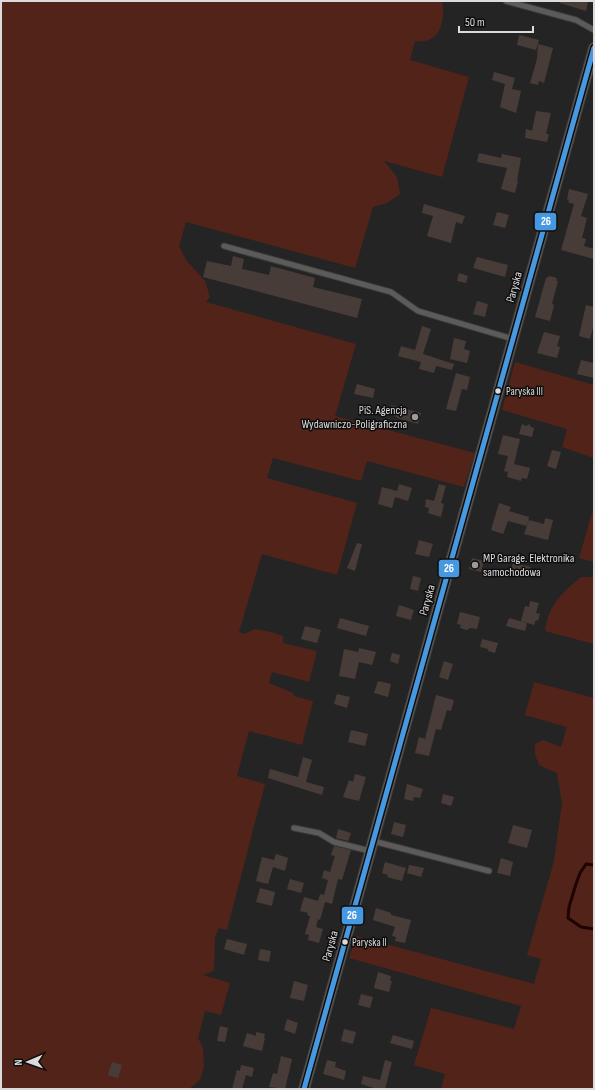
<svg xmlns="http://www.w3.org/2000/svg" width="595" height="1090" font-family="'Sofia Sans Condensed',sans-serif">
<rect width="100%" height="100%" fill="#252424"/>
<g fill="#522319">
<path d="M1,1h441c3,14 1,37 -17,40 -3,1 -7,0 -10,0l-5,19 59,17 -27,100 -58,-16 13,16 3,17 -13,9 -14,4 -18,61 -169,-46 -7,24 7,14 19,21 5,16 -4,5 150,42 -21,72 140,37 -11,34 -97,-26 -6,20 -88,-23 -6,20 90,25 -20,72 -75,-21 -23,78 6,2 9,-5 17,3 12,4v7l34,8 -8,31 -37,-10 -3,11 24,10 1,3 19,5 -11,44 -53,-14 -12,45 28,8 -38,146 -8,-2 -4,9 -1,34 -11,4 27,8 -9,32 -16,-4 -7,27 5,10 1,18 -4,14 -11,9h-188z"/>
<path d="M515,362l79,23v73l-32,-11 5,-18 -65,-19z"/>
<path d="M592,513l2,1v48l-15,-4z"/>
<path d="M581,577h13v67l-49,-13c3,-26 17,-38 36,-54z"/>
<path d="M534,682l60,16v391h-153l4,-15 -31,-9 17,-57 83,21 7,-23 -172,-48 7,-22 178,48 7,-25 -14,-4 27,-94 8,-58 -5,-30 -18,-8 -4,-11v-10l8,-4 18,7 6,-20 -42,-12z"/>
</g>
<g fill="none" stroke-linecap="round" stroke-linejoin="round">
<path stroke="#1f0303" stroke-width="3" d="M594,865l-8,-1 -6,9 -4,11 -7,23 -1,11 13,9 13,2"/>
</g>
<g fill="#483c38">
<path d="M560,1h28l-2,10 -26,-8z"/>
<path d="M519,35l20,5 -3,10 -19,-5z"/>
<path d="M538,44l15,4 -9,35 -5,-2 -1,4 -8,-2 7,-24z"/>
<path d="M494,72l21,6 -3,11 9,2 -5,22 -16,-6 5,-23 -13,-4z"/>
<path d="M536,111l15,2 -5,21h3l-2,8 -22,-4 1,-9 6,2z"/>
<path d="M479,153l22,5 1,-4 19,4 -4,23h1l-3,12 -14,-4 6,-21 -30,-6z"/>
<path d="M569,189l19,5 -7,22 6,2 -5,20 4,1 -2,7 10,3v10l-33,-9 13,-46 -6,-2 1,-2 -2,-1z"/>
<path d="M424,204l41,12 -3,8 -6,-2 -5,21 -24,-7 6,-20 -11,-3z"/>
<path d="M497,212l12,3 -4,13 -12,-3z"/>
<path d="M233,256l11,3 -2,10 27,6 2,-9 44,12 -2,9 49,12 -5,19 -154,-41 4,-16 24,5z"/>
<path d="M477,257l31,8 -3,12 -32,-9z"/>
<path d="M459,273l9,3 -2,7 -9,-2z"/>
<path d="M550,276l7,2 -1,3h2l-6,23 2,1 -4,16 -15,-4 11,-39z"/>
<path d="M477,301l11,3 -3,13 -12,-3z"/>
<path d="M586,305l8,2v17l-4,15 -11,-3z"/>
<path d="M422,326l9,3 -8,25 31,10 -2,6 -16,-4 -2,7 -15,-4 2,-7 -23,-6 3,-10 14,4z"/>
<path d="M544,332l16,4 -3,10 3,1 -3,11 -20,-5z"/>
<path d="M454,338l12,3 -2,8 6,2 -3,12 -17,-4z"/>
<path d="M581,360l13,3v15l-17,-4z"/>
<path d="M456,373l14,4 -3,13 -5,-1 -6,22 -10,-2z"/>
<path d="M357,384l18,5 -2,9 -19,-4z"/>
<path d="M391,405l30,8 -3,11 -21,-6v-1l-9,-3z"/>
<path d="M522,424l4,2 3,-2 2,3 3,1 -2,9 -13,-3z"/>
<path d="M503,435l17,4 -6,25 16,4 -3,11 -5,-1 -1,3 -14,-4 1,-5 -4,-1 4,-15 -10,-2z"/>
<path d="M552,450l9,2 -5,17 -9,-3z"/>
<path d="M399,484l13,4 -4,13 -13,-4 -3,11 -14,-4 4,-17 15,4z"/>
<path d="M439,484l7,2 -5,17 3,1 -3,13 -13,-4 1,-5 -4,-1 1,-8 8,2z"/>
<path d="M499,503l12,4 -2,4 20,6 -2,9 -19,-5 -5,13 -12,-4z"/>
<path d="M545,518l8,2 -5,20 -24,-6 5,-14 15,4z"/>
<path d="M419,540l14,4 -4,13 -14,-3z"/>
<path d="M357,543l5,1 -7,27 -8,-3z"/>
<path d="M472,558l12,3 -3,11 -12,-3z"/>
<path d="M513,563l18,4 -3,9 -18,-5z"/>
<path d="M413,576l8,2 -3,13 -8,-2z"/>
<path d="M530,601l9,2 -3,10 4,1 -2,7 -2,-1 -2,5 -13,-4 4,-15 4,1z"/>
<path d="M399,605l15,5 -3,10 -15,-4z"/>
<path d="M460,612l20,5 -3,12 -7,-1 -3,2 -7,-2 1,-3 -4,-1z"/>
<path d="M340,618l29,8 -3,10 -29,-8z"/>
<path d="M509,618l18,5 -2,8 -19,-5z"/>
<path d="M305,626l16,4 -4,13 -16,-4z"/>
<path d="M482,639l16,4 -3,10 -7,-2v-2l-8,-2z"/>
<path d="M359,648l17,4 -4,13 -13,-3 -4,17 -16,-3 5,-27 14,3z"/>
<path d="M392,653l8,2 -2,9 -8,-3z"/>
<path d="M444,661l9,3 -5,16 -9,-3z"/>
<path d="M378,681l13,3 -3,13 -14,-4z"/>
<path d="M337,694l13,3 -3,11 -13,-4z"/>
<path d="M436,695l18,5 -3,11 -4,-1 -6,20 -5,-1 -7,27 -14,-3 4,-16 6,2z"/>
<path d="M351,730l17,4 -3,12 -17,-4z"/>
<path d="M303,757l9,3 -6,22 18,5 -2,8 -54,-17 2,-9 28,8z"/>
<path d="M355,774l11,3 -7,24 -16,-4 6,-17 4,2z"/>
<path d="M407,784l16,5 -3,9 -6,-1 -1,4 -9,-2z"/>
<path d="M443,794l11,3 -3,9 -10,-3z"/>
<path d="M394,822l12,3 -3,12 -12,-3z"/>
<path d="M513,825l19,5 -5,18 -19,-5z"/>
<path d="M338,829l13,4 -3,8 -12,-3z"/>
<path d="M334,846l17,4 -9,30 -4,-1 -6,25 -7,-2 -5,18 -2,-1 -2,8 7,2 -4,14 -11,-3 1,-5 -4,-1 5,-18 -3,-1 1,-2 -8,-2 4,-14 14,4 2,-7 4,1 4,-15 -6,-2 2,-8 6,2 5,-16 -4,-1z"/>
<path d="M276,854l12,4 -3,13 -12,-4 -5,17 -12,-3 6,-24 12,3z"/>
<path d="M501,858l12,4 -3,14 -13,-3z"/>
<path d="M385,862l21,6 -4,13 -15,-4 1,-2 -6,-2z"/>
<path d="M409,865l15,3 -3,9 -14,-4z"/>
<path d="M290,879l14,4 -3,10 -14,-4z"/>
<path d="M260,888l15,4 -3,14 -16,-4z"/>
<path d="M376,908l15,5v2l20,5 -6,23 -10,-2 1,-4 -4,-1 3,-9 -22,-7z"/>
<path d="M227,939l20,5 -3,11 -20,-6z"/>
<path d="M260,949l11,2 -2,11 -11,-2z"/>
<path d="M378,972l13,4 -1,5h2l-3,11 -15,-4z"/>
<path d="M294,981l14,4 -4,16 -14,-3z"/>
<path d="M361,994l12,3 -3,11 -12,-3z"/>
<path d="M287,1019l11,4 -3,11 -11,-4z"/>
<path d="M220,1026l8,2 -3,14 -8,-1z"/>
<path d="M344,1029l12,3 -3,12 -12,-3z"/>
<path d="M256,1032l9,2 -1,4h1l-3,13 -19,-5 4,-13 9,3z"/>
<path d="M393,1035l21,6 -2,8 -22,-6z"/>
<path d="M281,1056l11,3 -7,30 -16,-2 4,-14 4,1z"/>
<path d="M327,1060l9,2 -1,5 11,4 -2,9 -21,-6z"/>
<path d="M385,1060l7,2 -7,27h-8l-16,-5 2,-8 17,4z"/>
<path d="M112,1062l10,3 -4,13 -10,-3z"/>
<path d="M241,1065l13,3 -2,9 -6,-2 -4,14h-10l5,-19 3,1z"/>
</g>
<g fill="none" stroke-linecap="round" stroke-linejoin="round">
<defs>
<g id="service">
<path d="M506,1l70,19 18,10"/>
<path d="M224,246l167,46 27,19 95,28"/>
<path d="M294,828l25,5 15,9 36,9"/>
<path d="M373,841l116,30"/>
</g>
<path id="minor" d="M304,1089l290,-1041"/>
</defs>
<use href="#service" stroke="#3f3e3e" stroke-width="7"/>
<use href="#minor" stroke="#3f3e3e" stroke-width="12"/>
<use href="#service" stroke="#5c5b5a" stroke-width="5"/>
<use href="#minor" stroke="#5c5b5a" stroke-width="10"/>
<defs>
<path id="bus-1" d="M304,1089l290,-1041"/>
</defs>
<use href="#bus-1" stroke="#0e0d0d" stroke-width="8"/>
<use href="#bus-1" stroke="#4699e1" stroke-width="5"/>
</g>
<g fill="#dcdada" stroke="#0e0d0d" stroke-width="1.5">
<circle cx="498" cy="391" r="3.5"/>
<circle cx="345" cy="942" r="3.5"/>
</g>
<g fill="#9c9a9a" stroke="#0e0d0d" stroke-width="1.5">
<circle cx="415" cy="417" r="4"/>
<circle cx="475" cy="565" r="4"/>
</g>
<g text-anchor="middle" stroke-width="3" stroke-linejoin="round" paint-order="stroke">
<g font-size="11" fill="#dcdada" stroke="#0e0d0d" text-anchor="start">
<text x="506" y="395">Paryska III</text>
<text x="352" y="946">Paryska II</text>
</g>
<g font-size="12" fill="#dcdada" stroke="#0e0d0d">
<text transform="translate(514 287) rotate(-74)" y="4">Paryska</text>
<text transform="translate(427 600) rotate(-74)" y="4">Paryska</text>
<text transform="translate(330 946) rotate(-74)" y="4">Paryska</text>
</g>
<g font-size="12" fill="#dcdada" stroke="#0e0d0d" text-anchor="end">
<text x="407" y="414">PiS. Agencja<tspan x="407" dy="14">Wydawniczo-Poligraficzna</tspan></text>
<text x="483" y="562" text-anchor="start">MP Garage. Elektronika<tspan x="483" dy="14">samochodowa</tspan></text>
</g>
</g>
<g stroke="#0e0d0d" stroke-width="1.5">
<rect x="534" y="212" width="23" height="19" rx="4" fill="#4699e1"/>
<rect x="438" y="559" width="22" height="19" rx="4" fill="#4699e1"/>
<rect x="341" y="906" width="23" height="19" rx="4" fill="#4699e1"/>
</g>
<g font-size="11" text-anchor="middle" font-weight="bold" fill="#fff">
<text x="546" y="225">26</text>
<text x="449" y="572">26</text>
<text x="352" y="919">26</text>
</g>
<rect width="595" height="1090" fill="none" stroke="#dcdada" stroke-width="4"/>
<g transform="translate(28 1062) rotate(268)" stroke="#0e0d0d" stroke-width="3" paint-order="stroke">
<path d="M0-3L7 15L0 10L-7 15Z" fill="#dcdada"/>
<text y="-6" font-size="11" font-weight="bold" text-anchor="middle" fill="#dcdada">N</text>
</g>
<path d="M459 26v6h74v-6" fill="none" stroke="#dcdada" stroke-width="2"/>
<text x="465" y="26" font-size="12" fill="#dcdada" stroke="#0e0d0d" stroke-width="3" paint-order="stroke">50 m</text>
</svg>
